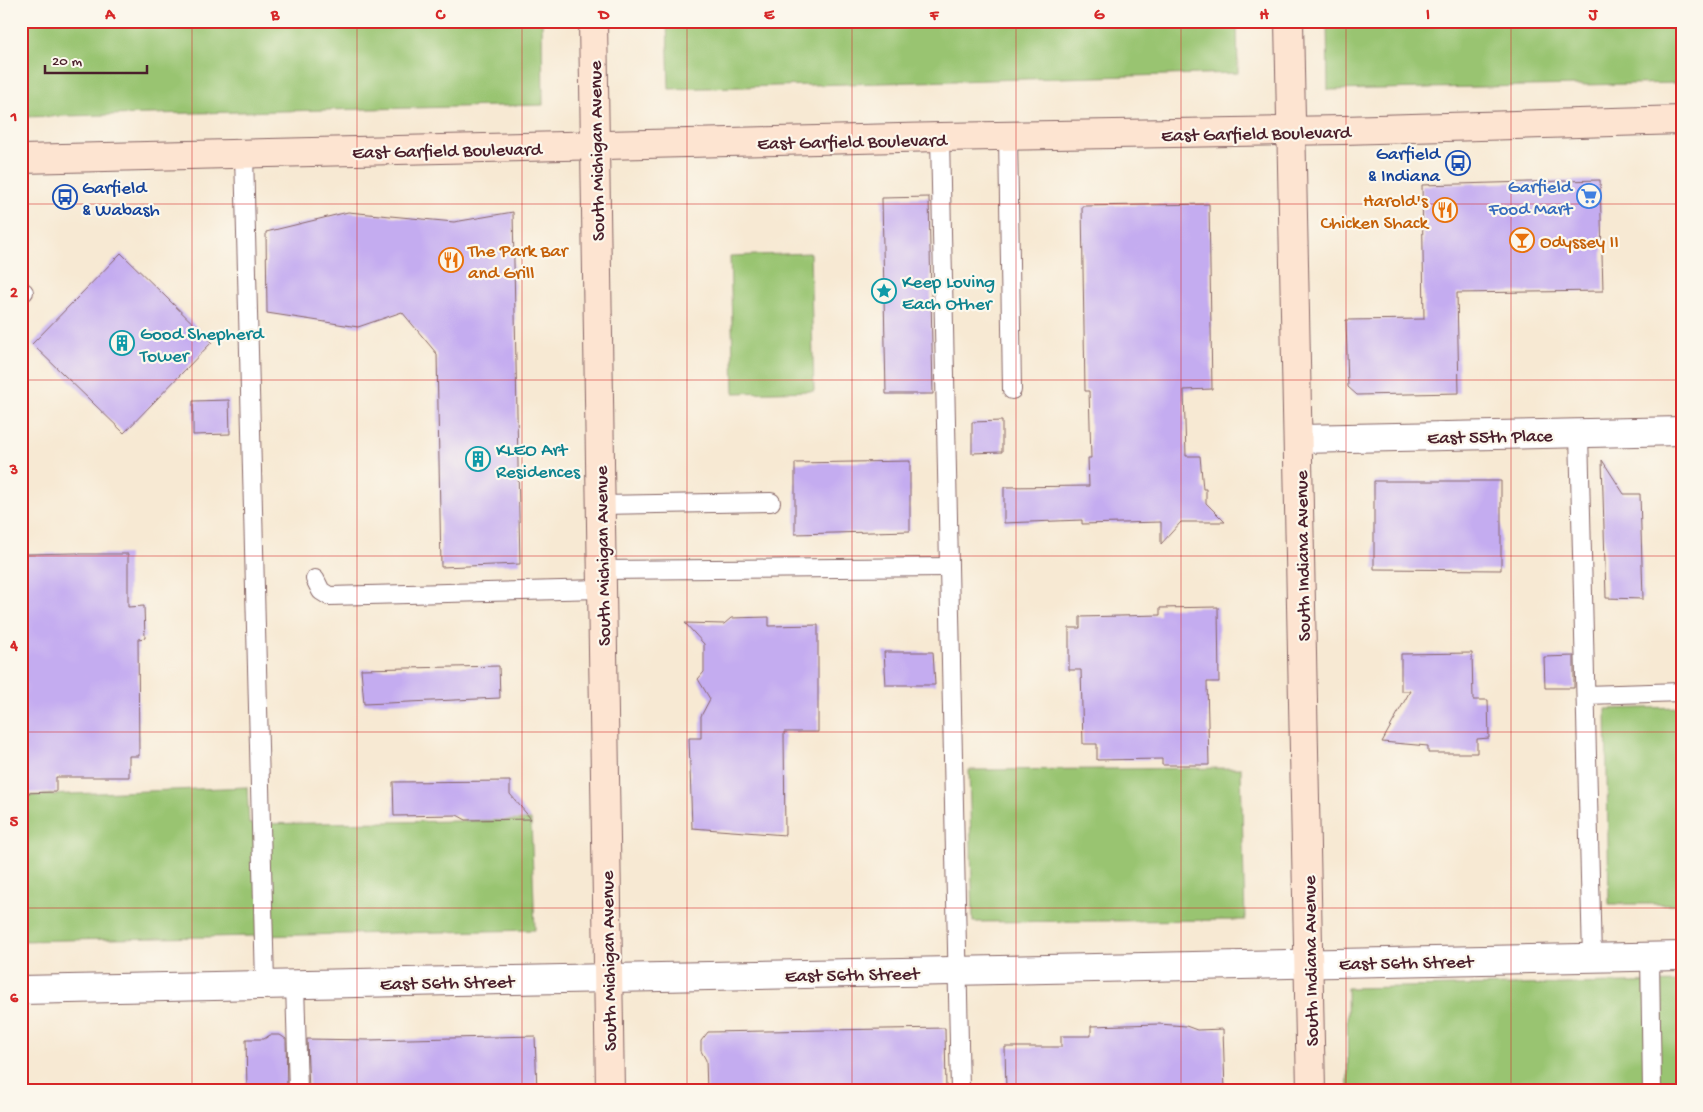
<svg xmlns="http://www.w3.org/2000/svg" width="1703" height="1112" font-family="'Gochi Hand',sans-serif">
<rect width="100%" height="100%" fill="#fbf7ec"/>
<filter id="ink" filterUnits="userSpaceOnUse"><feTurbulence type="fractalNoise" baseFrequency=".02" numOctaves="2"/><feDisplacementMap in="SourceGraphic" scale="10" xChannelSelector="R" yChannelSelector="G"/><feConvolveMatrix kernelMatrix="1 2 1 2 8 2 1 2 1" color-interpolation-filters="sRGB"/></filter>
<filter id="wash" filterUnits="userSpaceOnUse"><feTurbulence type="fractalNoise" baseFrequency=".0096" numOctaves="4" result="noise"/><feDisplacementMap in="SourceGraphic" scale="20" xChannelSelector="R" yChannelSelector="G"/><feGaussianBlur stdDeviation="1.12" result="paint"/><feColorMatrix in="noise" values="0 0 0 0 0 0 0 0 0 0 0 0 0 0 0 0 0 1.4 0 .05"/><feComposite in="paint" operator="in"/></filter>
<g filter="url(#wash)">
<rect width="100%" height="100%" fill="#f7e9d3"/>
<g fill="#99c471" stroke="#72724e">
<path d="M21,21h521l1,84 -522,12z"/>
<path d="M667,21h570l1,52 -569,16z"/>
<path d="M1327,21h355v62l-354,7z"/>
<path d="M810,253l4,138 -80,2 -4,-137z"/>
<path d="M1682,707v197h-73l-3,-195z"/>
<path d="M1241,768l4,152 -272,2 -4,-152z"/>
<path d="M247,787l2,37 282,-4 4,110 -514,11v-145z"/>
<path d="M1682,982v109h-334l-1,-103z"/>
</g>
<g id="blocks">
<g fill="#c4acf0">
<path d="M1600,180l3,111 -146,2 2,100 -102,2 -9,-8 -2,-67 78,-1 -2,-134z"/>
<path d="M929,197l4,197h-47l-4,-196z"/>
<path d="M1209,204l3,185 -28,1 2,66h14l3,33h3v14l19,19h-44l-20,22v-22l-79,2v-4l-78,3v-36l85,-1 -1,-28h3l-2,-67h-4l-3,-185z"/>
<path d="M348,212l106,10 59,-10 7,352 -79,3 -4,-213 -35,-42 -44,15 -91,-14 -1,-81z"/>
<path d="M121,253l91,89 -88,91 -92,-89z"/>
<path d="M229,400l1,34 -37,1v-34z"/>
<path d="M1002,421v31l-30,1v-31z"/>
<path d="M1602,460l22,34h16l3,105 -37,-1z"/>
<path d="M910,461v70l-115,3v-71z"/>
<path d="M1374,481h127v89l-127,-1z"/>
<path d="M78,553v1h50v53l16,-1 1,32 -7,1 1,117h-10v21h-73v15l-35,1v-239z"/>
<path d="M1218,607l1,75h-12l2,83h-47v-6l-65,1v-16h-14l-2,-74h-12v-42h11v-11l80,-2v-7z"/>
<path d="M769,617v9l49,-1v107h-34l1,103 -93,-7 -3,-90h12v-22l9,-17 -12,-20 6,-7v-28l-19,-21 39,1 7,-6z"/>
<path d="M884,652h49l2,33h-49z"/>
<path d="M1472,653l1,47h15l1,38 -12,1v14h-49v-7l-46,-4 28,-51h-9v-37z"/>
<path d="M1574,656v32h-29l-1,-31z"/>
<path d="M499,666l1,32 -136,6 -3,-35z"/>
<path d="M510,781v13l21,25 -65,1 -9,-5 -63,1 -1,-34z"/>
<path d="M1159,1024l27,2 11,4 26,-1 2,62h-219l-1,-44h56v-11h30v-10z"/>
<path d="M945,1028l1,63h-239l-1,-31 -5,-9v-10l7,-9z"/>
<path d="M270,1035h10l6,4 1,52h-40l-1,-52h18z"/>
<path d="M535,1036l2,55h-228l-2,-52 61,1z"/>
</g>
</g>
</g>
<g filter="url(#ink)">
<use href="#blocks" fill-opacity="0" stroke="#876666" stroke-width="1"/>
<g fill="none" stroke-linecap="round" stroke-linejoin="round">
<defs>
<g id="lane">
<path d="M1008,136l4,254"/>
<path d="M940,137l20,954"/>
<path d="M244,154l21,830"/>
<path d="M21,292h3"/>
<path d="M1579,433l13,525"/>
<path d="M600,505l171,-3"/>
<path d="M601,570l348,-3"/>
<path d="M315,579l6,12 8,5 272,-7"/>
<path d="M1586,695l96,-3"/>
<path d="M1650,956l2,135"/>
<path d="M295,984l3,107"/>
</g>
<g id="street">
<path d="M1299,439l383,-8"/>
<path d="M21,990l1661,-34"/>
</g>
<g id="secondary">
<path d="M593,21l17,1070"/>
<path d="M1289,21l22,1070"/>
<path d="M21,159l919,-22 403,-7 339,-10"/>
</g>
</defs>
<use href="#lane" stroke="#876666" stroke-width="20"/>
<use href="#street" stroke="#876666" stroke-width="30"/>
<use href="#secondary" stroke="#876666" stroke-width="30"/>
<use href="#lane" stroke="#fff" stroke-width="18"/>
<use href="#street" stroke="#fff" stroke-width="28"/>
<use href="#secondary" stroke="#fde4d1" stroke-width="28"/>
</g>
</g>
<path fill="none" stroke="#d62828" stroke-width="1" stroke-opacity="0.55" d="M192,21v1070M357,21v1070M522,21v1070M687,21v1070M852,21v1070M1016,21v1070M1181,21v1070M1346,21v1070M1511,21v1070M21,204h1661M21,380h1661M21,556h1661M21,732h1661M21,908h1661"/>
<defs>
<symbol id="bus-ring" viewBox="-11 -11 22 22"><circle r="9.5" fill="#fbf7ec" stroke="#1a4fb4" stroke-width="1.5"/><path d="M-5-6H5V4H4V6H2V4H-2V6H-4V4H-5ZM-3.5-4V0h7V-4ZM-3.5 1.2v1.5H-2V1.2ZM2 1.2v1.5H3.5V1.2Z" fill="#1a4fb4"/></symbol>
<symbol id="supermarket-ring" viewBox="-11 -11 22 22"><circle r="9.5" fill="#fbf7ec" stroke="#3f7fe0" stroke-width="1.5"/><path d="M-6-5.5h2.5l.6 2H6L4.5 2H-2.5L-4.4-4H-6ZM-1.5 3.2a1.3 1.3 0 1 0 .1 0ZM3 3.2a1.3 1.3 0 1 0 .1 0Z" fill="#3f7fe0"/></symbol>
<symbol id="restaurant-ring" viewBox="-11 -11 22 22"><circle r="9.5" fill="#fbf7ec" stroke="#e8710a" stroke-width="1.5"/><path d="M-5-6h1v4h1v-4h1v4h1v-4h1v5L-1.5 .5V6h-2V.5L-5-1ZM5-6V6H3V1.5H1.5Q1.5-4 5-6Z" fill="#e8710a"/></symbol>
<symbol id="bar-ring" viewBox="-11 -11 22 22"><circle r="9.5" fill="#fbf7ec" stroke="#e8710a" stroke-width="1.5"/><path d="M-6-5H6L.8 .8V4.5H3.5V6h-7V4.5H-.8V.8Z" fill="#e8710a"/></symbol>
<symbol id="sight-ring" viewBox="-11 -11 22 22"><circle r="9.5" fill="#fbf7ec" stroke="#0f9aa8" stroke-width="1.5"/><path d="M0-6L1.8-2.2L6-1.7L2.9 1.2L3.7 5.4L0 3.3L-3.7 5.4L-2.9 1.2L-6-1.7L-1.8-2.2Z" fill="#0f9aa8"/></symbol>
<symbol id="building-ring" viewBox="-11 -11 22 22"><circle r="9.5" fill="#fbf7ec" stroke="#0f9aa8" stroke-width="1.5"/><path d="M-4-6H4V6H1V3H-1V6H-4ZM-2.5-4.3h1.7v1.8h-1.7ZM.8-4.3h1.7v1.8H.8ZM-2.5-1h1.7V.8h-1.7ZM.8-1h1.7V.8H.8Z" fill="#0f9aa8"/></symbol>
</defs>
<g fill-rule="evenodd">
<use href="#bus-ring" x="1444" y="149" width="28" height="28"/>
<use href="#supermarket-ring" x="1575" y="182" width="28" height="28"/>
<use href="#bus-ring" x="51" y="183" width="28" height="28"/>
<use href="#restaurant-ring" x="1431" y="196" width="28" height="28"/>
<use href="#bar-ring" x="1508" y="226" width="28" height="28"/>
<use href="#restaurant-ring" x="437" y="246" width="28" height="28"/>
<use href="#sight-ring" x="870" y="277" width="28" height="28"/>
<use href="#building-ring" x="108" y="329" width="28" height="28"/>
<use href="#building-ring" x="464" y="445" width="28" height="28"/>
</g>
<g text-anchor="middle" stroke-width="4.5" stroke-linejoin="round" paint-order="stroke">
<g font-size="19" fill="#4a1f2b" stroke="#fbf7ec">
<text transform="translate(1256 132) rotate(-1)" y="7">East Garfield Boulevard</text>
<text transform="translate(852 140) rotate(-1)" y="7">East Garfield Boulevard</text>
<text transform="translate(447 149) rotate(-1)" y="7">East Garfield Boulevard</text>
<text transform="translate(595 151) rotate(-91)" y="7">South Michigan Avenue</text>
<text transform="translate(1490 435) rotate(-1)" y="7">East 55th Place</text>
<text transform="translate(601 556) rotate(-91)" y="7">South Michigan Avenue</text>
<text transform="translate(1301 556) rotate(-91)" y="7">South Indiana Avenue</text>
<text transform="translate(607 961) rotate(-91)" y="7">South Michigan Avenue</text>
<text transform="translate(1309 961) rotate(-91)" y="7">South Indiana Avenue</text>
<text transform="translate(1406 961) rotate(-1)" y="7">East 56th Street</text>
<text transform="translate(852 973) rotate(-1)" y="7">East 56th Street</text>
<text transform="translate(447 981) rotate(-1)" y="7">East 56th Street</text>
</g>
<g font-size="19" fill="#164399" stroke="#fbf7ec" text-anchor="end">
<text x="1440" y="159">Garfield<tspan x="1440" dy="22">&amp; Indiana</tspan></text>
<text x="82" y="193" text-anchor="start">Garfield<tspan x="82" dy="22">&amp; Wabash</tspan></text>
</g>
<g font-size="19" fill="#366cbe" stroke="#fbf7ec" text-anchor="end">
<text x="1572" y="192">Garfield<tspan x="1572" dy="22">Food Mart</tspan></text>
</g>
<g font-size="19" fill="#c56008" stroke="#fbf7ec" text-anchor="start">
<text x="1428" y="206" text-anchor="end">Harold's<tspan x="1428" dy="22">Chicken Shack</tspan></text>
<text x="1540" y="247">Odyssey II</text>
<text x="468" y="256">The Park Bar<tspan x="468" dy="22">and Grill</tspan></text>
</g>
<g font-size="19" fill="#0d838f" stroke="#fbf7ec" text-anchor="start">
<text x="902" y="287">Keep Loving<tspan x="902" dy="22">Each Other</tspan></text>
<text x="140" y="339">Good Shepherd<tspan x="140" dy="22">Tower</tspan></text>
<text x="496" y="455">KLEO Art<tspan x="496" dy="22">Residences</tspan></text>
</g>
</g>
<rect width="1703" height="1112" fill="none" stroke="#fbf7ec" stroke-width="55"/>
<path d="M45 65v8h102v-8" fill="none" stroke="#4a1f2b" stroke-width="2.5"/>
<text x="52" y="65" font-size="15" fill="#4a1f2b" stroke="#fbf7ec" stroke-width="4" paint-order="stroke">20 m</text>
<rect x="28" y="28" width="1648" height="1056" fill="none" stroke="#d62828" stroke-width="2"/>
<g font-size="16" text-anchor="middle" font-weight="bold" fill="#d62828">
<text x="110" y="19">A</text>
<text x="275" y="19">B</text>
<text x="440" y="19">C</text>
<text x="604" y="19">D</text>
<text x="769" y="19">E</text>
<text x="934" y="19">F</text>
<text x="1099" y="19">G</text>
<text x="1264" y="19">H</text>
<text x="1428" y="19">I</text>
<text x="1593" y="19">J</text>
<text x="14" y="121">1</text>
<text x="14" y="297">2</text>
<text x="14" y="474">3</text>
<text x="14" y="650">4</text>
<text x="14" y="826">5</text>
<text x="14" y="1002">6</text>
</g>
</svg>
